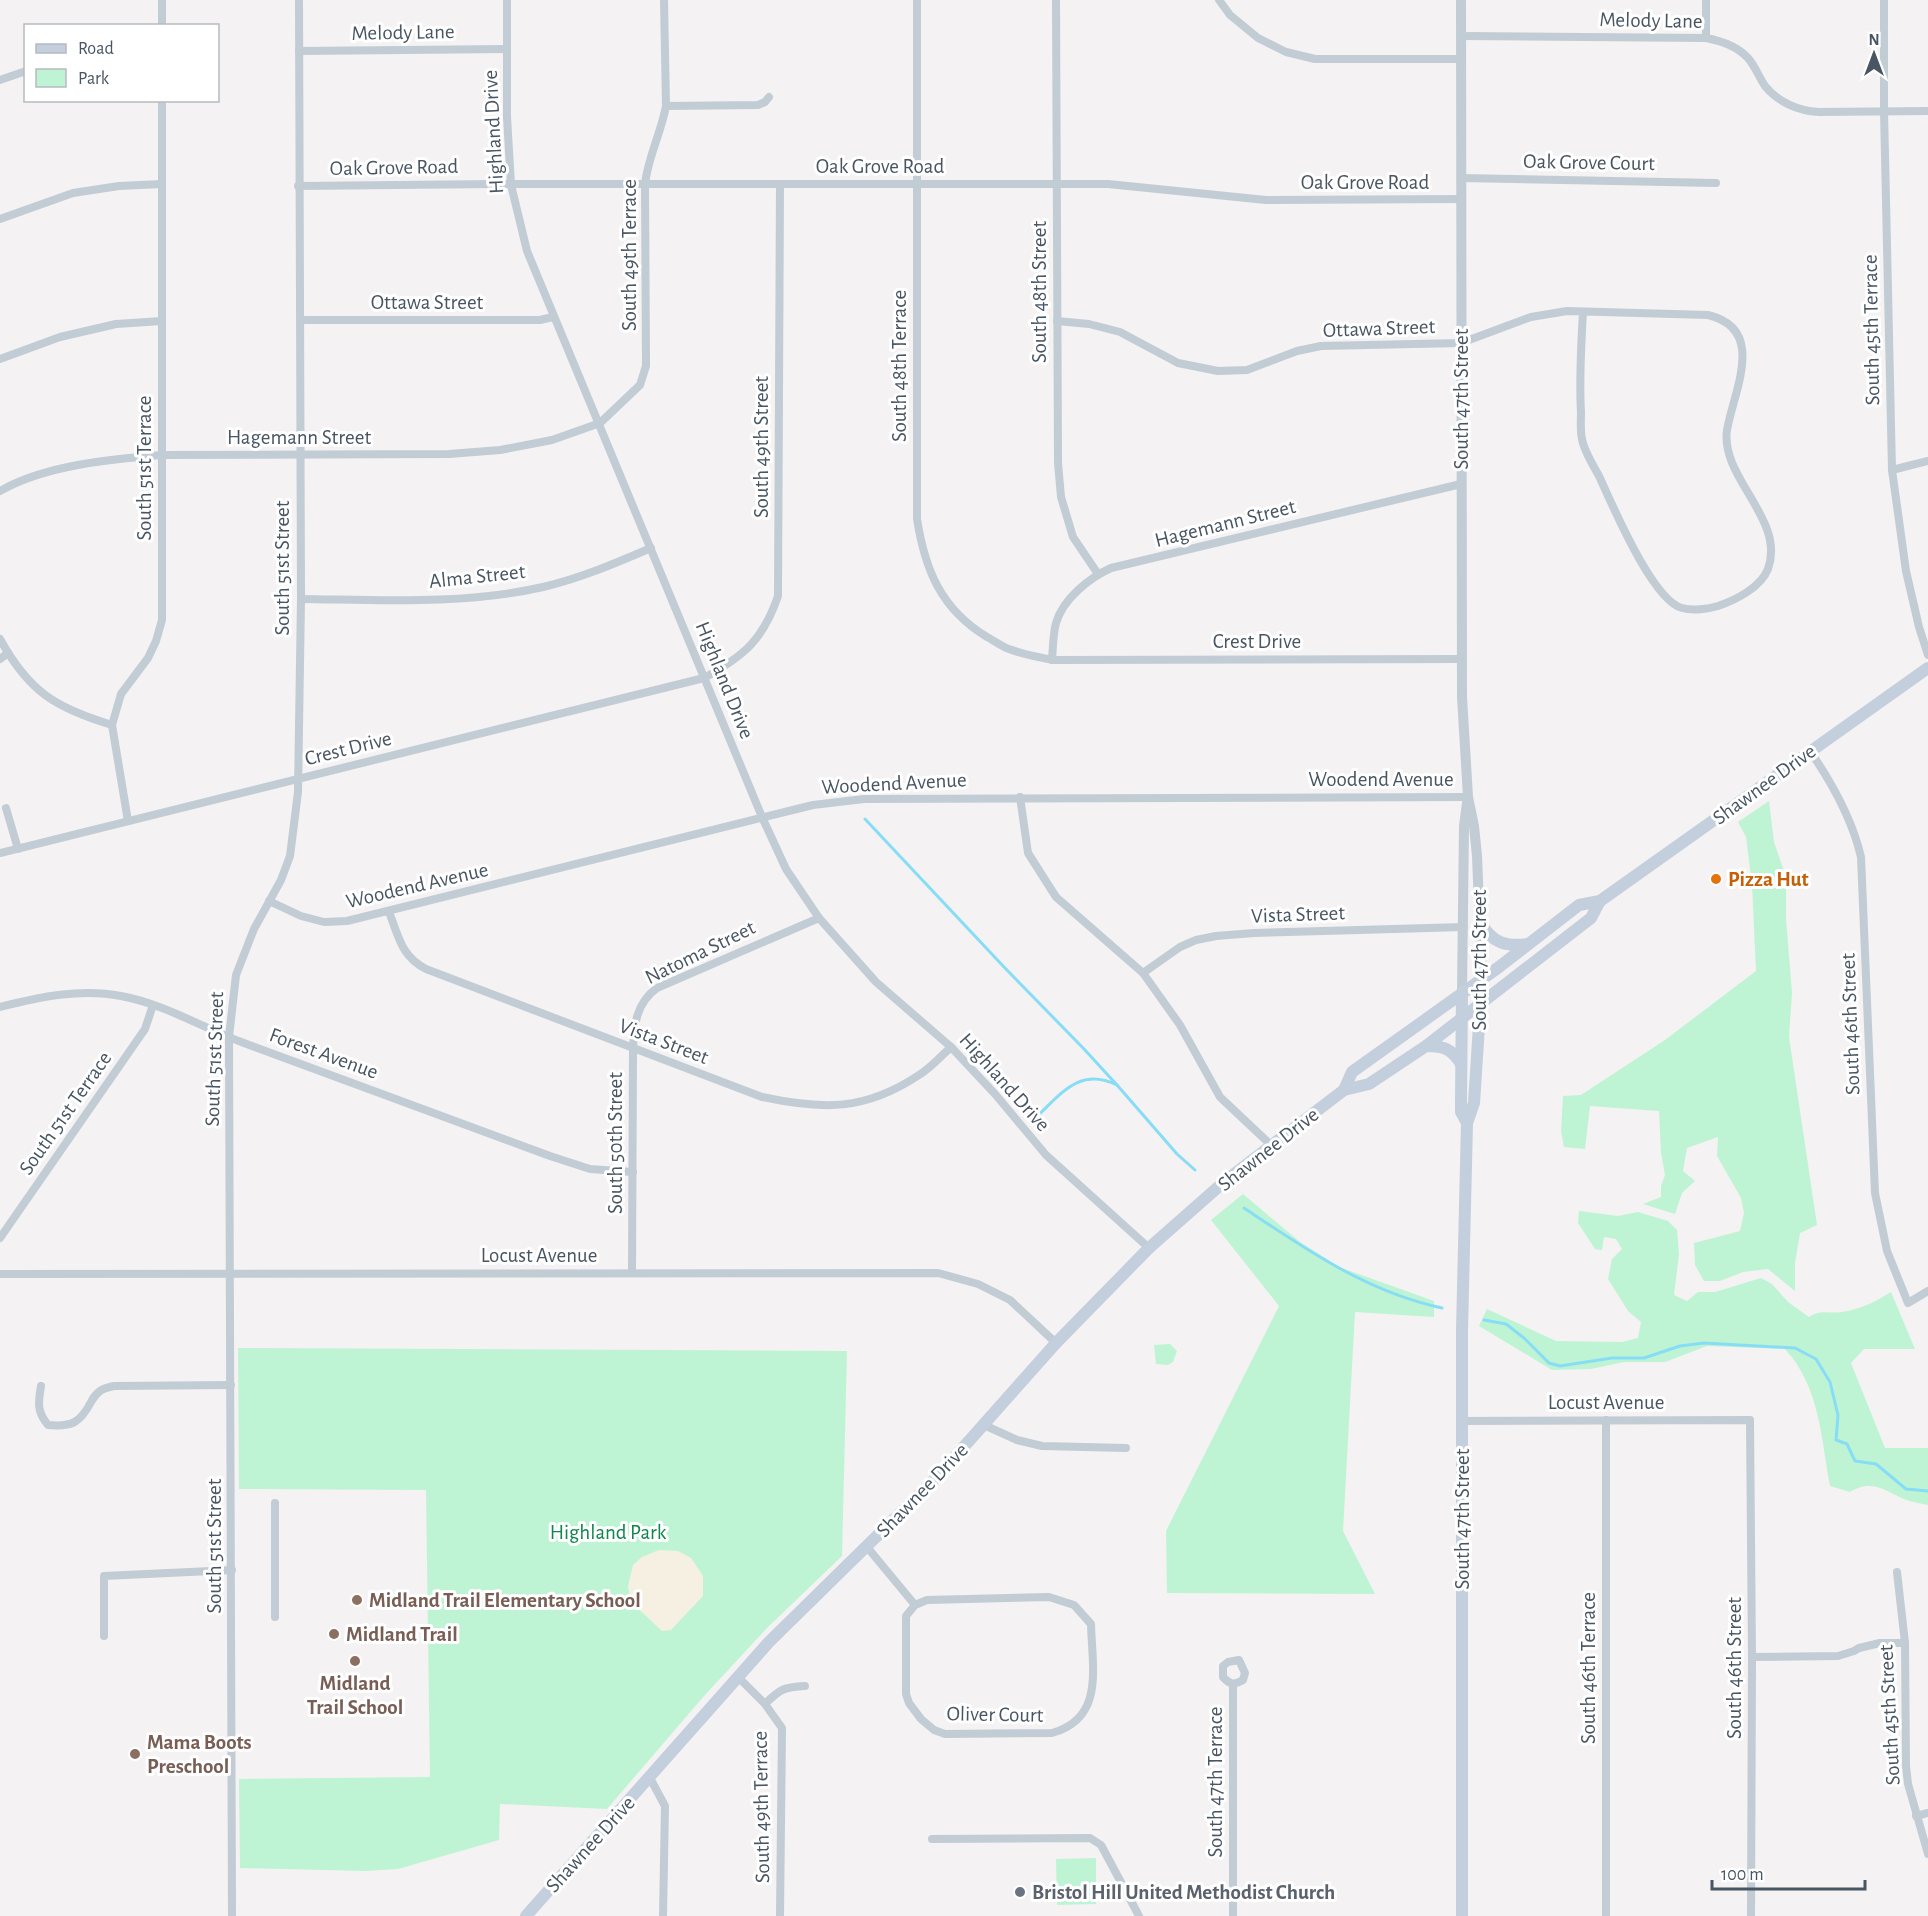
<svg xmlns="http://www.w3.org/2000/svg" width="1928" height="1916" font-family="'Alegreya Sans',sans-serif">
<rect width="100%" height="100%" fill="#f4f2f2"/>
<g fill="#bef4d4">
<path d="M1769,801l5,41 12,35v41l6,75 -3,44 28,188 -17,8 -5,30v28l-27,-22 -25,3 -23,9h-16l-9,-16 -1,-22 46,-12 4,-18 -3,-15 -24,-42 1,-19 -31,11 -4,23 12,10 -13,12 -7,21 -32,-10 18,-7v-11l4,-11 -4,-22 -2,-42 -69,-5 -5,43 -21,-2 -3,-16 2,-35 18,-1 84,-55 91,-69 -4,-86 -6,-48 -8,-15z"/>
<path d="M1243,1194l57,48 39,25 95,34v16l-79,-5 -12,219 32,63 -208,-1 -1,-62 113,-225 -68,-86z"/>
<path d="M1579,1211l39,5 20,-4 30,9 9,9 2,24 -5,41 13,6 11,-9h17l46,-14 11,6 16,18 21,15c12,-8 19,-3 33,-5 19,-3 33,-10 49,-20l24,57h-51l-13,14 34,85h43v57c-8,-2 -17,-3 -24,-6 -20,-9 -32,-20 -54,-7l-20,-6c-9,-48 -10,-99 -45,-137l-78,-3 -42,16h-41l-33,7 -39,1 -73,-44 8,-17 69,32 66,1 16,-4 3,-16 -13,-11 -20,-32 4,-20 10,-10 -6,-10 -12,-2 -2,13 -7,-1 -17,-26z"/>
<path d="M1170,1344l7,7 -4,11 -5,3 -12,-1 -2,-19z"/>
<path d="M238,1348l609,3 -5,205 -75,72 -63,68 -97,113 -107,-5 -1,36 -101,29 -33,2 -125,-3 -1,-89 191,-2 -4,-287 -187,-1z"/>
<path d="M1096,1858v46l-39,1 -1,-46z"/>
</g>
<path fill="#f6f0e2" d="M659,1550l19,1 13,7 12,18v20l-32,34 -9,1 -31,-29 -3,-16 5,-21 9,-8z"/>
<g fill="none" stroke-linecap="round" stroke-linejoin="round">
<g stroke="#87ddf5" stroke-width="3">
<path d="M865,819l139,148 80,82 33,36"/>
<path d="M1033,1120c27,-24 45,-54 84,-35l60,69 18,16"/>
<path d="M1244,1208c63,42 123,84 198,100"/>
<path d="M1484,1320l22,4 18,14 25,25 11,3 52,-8h32l36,-12 24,-3 91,5 21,11 14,23 8,33 -2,25 11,4 8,17 21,3 30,25 22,2"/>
</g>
<g stroke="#c2ccd4" stroke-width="8">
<path d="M162,0v26"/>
<path d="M507,0v117l4,68 16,66 235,566 24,52 33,49 57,64 75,65 44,47 51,61 103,93"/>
<path d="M917,0v519c8,51 24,90 70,118 8,4 16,11 25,13 13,5 27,7 40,10l410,-1"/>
<path d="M1056,0l2,463 3,34 12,40 25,37"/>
<path d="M1219,0l11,15 28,23 28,14 29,7h146"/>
<path d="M1706,0v38"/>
<path d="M1884,0v111l8,359 14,101 13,56 9,28"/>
<path d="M1461,36l245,2c16,3 31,8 42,20 7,8 11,19 17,28 13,16 33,25 54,26l109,-1"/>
<path d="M299,51l208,-2"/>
<path d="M0,80l26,-9"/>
<path d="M666,106l92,-1 7,-3 4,-5"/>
<path d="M1461,178l255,5"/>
<path d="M298,186l198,-2h612l158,16 195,-1"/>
<path d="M0,219l73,-26 46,-7 43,-2"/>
<path d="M300,320h240l13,-3"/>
<path d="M1057,321l32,3 31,8 58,31 40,8 29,-1 50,-19 24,-5 140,-3 70,-26 36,-6 141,4c59,14 26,75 19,115 -7,48 59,89 41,139 -7,18 -32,31 -50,37 -10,3 -25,5 -36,2 -30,-8 -70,-104 -83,-132 -6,-11 -15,-25 -17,-37 -2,-8 -1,-19 -1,-27 -2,-33 0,-66 2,-100"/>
<path d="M0,359l60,-22 56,-13 46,-3"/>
<path d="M1892,470l36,-9"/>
<path d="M0,491c45,-26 112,-32 163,-36l286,-1 51,-4 52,-10 48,-17 40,-38 6,-19 -1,-182c3,-27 16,-51 21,-78l-2,-106"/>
<path d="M301,599c80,1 163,6 242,-12 38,-9 73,-24 108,-39"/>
<path d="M0,639c29,53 56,69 112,86"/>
<path d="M0,659l8,-6"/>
<path d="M1052,660c1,-12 1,-26 4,-37 7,-24 33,-45 55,-55l350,-84"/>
<path d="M1810,751c22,32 42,67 51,106l14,336 12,58 21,52 20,-12"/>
<path d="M1020,797l8,56 28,44 87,76 37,52 40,72 52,49"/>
<path d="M6,808l12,41"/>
<path d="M128,821l-16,-96 9,-31 27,-36 8,-17 6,-21v-520"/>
<path d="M0,853l704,-175c40,-22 59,-38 74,-82l2,-411"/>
<path d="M269,901l32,15 23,6 23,-1 466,-116 51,-6 604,-2"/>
<path d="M389,912c10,25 12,44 37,57l336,128c61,13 103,14 157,-22 12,-7 22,-19 32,-28"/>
<path d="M1143,973l37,-26 16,-7 20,-4 38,-3 210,-6"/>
<path d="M0,1007c39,-10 81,-19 121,-11 43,8 82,32 123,47 102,38 204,75 306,113l40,13 43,3"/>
<path d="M0,1238l145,-209 8,-24"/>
<path d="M632,1273l1,-224c1,-24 3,-46 24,-61l162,-70"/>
<path d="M0,1274l938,-1 40,11 32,16 46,43"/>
<path d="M41,1386c-3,17 -4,26 7,39 24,2 32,-2 43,-23 2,-4 5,-8 9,-11 4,-3 9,-4 14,-5l117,-1"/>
<path d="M1606,1420v496"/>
<path d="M1462,1421l288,-1 2,237 -1,259"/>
<path d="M984,1425l33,15 25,6 84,2"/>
<path d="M867,1547l48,58 -9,11v78l3,9 12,16 13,11 11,4 107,-1c53,-15 40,-65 39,-109l-17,-19 -25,-8 -122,3 -12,5"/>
<path d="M1897,1572l8,71 1,123 2,18 20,70"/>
<path d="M275,1617v-114"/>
<path d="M104,1636v-60l128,-6"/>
<path d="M1752,1657l86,-1 16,-5 5,-3 21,-5h25"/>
<path d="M1239,1660l6,13 -2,7c-9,5 -13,5 -20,-3v-11l5,-4z"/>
<path d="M738,1677l27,27 17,24 -2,188"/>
<path d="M765,1704c15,-15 19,-17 40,-18"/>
<path d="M650,1778l15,28 -2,110"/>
<path d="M1916,1816l12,-3"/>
<path d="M932,1839l158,-1 11,7 38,71"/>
<path d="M232,1916l-3,-879 7,-62 18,-46 27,-49 9,-24 8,-64 3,-193 -2,-599"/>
<path d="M1233,1916v-232"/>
</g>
<g stroke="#c2ccd4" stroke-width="10">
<path d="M1461,0l1,697 6,100 6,29 3,30 5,123"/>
<path d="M1462,993l2,-167 3,-23"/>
</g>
<g stroke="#c3cfdc" stroke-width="12">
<path d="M1481,923c11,20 25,24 47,21"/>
<path d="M1462,993l-1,110v9l6,11"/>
<path d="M1427,1046c17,0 25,3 34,18"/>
<path d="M1344,1090l8,-18 147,-105 80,-62 21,-4 328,-233"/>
<path d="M526,1916l243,-274 168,-165 119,-134 93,-95 76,-67 119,-91 25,-6 57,-38 165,-128 9,-17"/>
<path d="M1462,1916v-586l5,-207 7,-20 8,-124"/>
</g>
</g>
<circle fill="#e8710a" stroke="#fff" stroke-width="2" cx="1716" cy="879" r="6"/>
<g fill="#8d6e63" stroke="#fff" stroke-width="2">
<circle cx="357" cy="1600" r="6"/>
<circle cx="334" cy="1634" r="6"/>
<circle cx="355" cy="1661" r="6"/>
<circle cx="135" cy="1754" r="6"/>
</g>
<circle fill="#6b7280" stroke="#fff" stroke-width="2" cx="1020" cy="1892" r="6"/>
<g text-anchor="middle" stroke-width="6" stroke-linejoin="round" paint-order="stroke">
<g font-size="21" fill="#485562" stroke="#fff">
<text transform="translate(1651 20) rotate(1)" y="7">Melody Lane</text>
<text transform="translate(403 32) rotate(-1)" y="7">Melody Lane</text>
<text transform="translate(493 132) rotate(-93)" y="7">Highland Drive</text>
<text transform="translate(1589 162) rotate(1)" y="7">Oak Grove Court</text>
<text x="880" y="173">Oak Grove Road</text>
<text transform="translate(394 167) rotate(-1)" y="7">Oak Grove Road</text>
<text x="1365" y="189">Oak Grove Road</text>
<text transform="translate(629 255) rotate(-90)" y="7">South 49th Terrace</text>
<text transform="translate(1039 292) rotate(-90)" y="7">South 48th Street</text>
<text x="427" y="309">Ottawa Street</text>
<text transform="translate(1379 328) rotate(-2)" y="7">Ottawa Street</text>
<text transform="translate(1871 330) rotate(-91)" y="7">South 45th Terrace</text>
<text transform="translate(899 366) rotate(-90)" y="7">South 48th Terrace</text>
<text transform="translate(1461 399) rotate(-90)" y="7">South 47th Street</text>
<text x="299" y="444">Hagemann Street</text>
<text transform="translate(761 447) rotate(-90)" y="7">South 49th Street</text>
<text transform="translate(144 468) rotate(-90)" y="7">South 51st Terrace</text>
<text transform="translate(1225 523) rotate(-14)" y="7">Hagemann Street</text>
<text transform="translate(282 568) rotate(-90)" y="7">South 51st Street</text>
<text transform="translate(477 576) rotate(-6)" y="7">Alma Street</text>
<text x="1257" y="648">Crest Drive</text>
<text transform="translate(725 680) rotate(68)" y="7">Highland Drive</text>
<text transform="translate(348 748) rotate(-14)" y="7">Crest Drive</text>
<text x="1381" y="786">Woodend Avenue</text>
<text transform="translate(894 783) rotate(-3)" y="7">Woodend Avenue</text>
<text transform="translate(1764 784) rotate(-36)" y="7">Shawnee Drive</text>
<text transform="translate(417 885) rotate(-13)" y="7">Woodend Avenue</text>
<text transform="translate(1298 914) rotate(-2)" y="7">Vista Street</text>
<text transform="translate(700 952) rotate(-26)" y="7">Natoma Street</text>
<text transform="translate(1479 960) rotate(-90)" y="7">South 47th Street</text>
<text transform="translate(1850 1024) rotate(-92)" y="7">South 46th Street</text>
<text transform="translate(664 1041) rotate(21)" y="7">Vista Street</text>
<text transform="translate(324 1053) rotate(20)" y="7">Forest Avenue</text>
<text transform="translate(214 1059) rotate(-88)" y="7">South 51st Street</text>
<text transform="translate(1005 1082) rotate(48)" y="7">Highland Drive</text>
<text transform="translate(65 1113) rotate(-55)" y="7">South 51st Terrace</text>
<text transform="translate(615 1143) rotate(-90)" y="7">South 50th Street</text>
<text transform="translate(1268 1149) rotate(-38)" y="7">Shawnee Drive</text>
<text x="539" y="1262">Locust Avenue</text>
<text x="1606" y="1409">Locust Avenue</text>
<text transform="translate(922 1490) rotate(-46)" y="7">Shawnee Drive</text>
<text transform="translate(1462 1519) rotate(-90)" y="7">South 47th Street</text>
<text transform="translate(214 1546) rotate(-90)" y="7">South 51st Street</text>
<text transform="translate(1588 1668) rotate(-90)" y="7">South 46th Terrace</text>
<text transform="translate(1734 1668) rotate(-90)" y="7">South 46th Street</text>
<text transform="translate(995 1714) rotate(1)" y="7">Oliver Court</text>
<text transform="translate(1889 1715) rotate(-93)" y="7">South 45th Street</text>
<text transform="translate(1215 1782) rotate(-90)" y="7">South 47th Terrace</text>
<text transform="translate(761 1807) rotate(-91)" y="7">South 49th Terrace</text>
<text transform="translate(590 1844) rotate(-48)" y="7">Shawnee Drive</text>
</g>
<g font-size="21" font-weight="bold" fill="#c56008" stroke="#fff" text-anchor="start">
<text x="1728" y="886">Pizza Hut</text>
</g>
<g font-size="21" fill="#0f864c" stroke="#fff">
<text x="608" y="1539">Highland Park</text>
</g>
<g font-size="21" font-weight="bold" fill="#785e54" stroke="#fff" text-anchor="start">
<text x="369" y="1607">Midland Trail Elementary School</text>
<text x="346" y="1641">Midland Trail</text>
<text x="355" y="1690" text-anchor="middle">Midland<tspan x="355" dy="24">Trail School</tspan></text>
<text x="147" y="1749">Mama Boots<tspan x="147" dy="24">Preschool</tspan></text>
</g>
<g font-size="21" font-weight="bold" fill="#5b616d" stroke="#fff" text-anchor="start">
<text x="1032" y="1899">Bristol Hill United Methodist Church</text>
</g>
</g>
<rect x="24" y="24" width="195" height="78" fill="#ffffff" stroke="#b6bbc0" stroke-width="1.5"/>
<rect x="36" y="44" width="30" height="9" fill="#c3cfdc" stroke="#b6bbc0" stroke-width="1.5"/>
<text x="78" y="54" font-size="18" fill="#485562">Road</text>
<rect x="36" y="69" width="30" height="18" fill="#bef4d4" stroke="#b6bbc0" stroke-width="1.5"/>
<text x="78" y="84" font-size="18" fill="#485562">Park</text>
<g transform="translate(1874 54)" stroke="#ffffff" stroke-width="4.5" paint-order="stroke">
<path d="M0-4.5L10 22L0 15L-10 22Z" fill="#485562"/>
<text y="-9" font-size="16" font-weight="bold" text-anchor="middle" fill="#485562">N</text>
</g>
<path d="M1712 1880v9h153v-9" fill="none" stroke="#485562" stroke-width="3"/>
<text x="1721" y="1880" font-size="18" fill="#485562" stroke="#ffffff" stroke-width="4.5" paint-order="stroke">100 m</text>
</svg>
